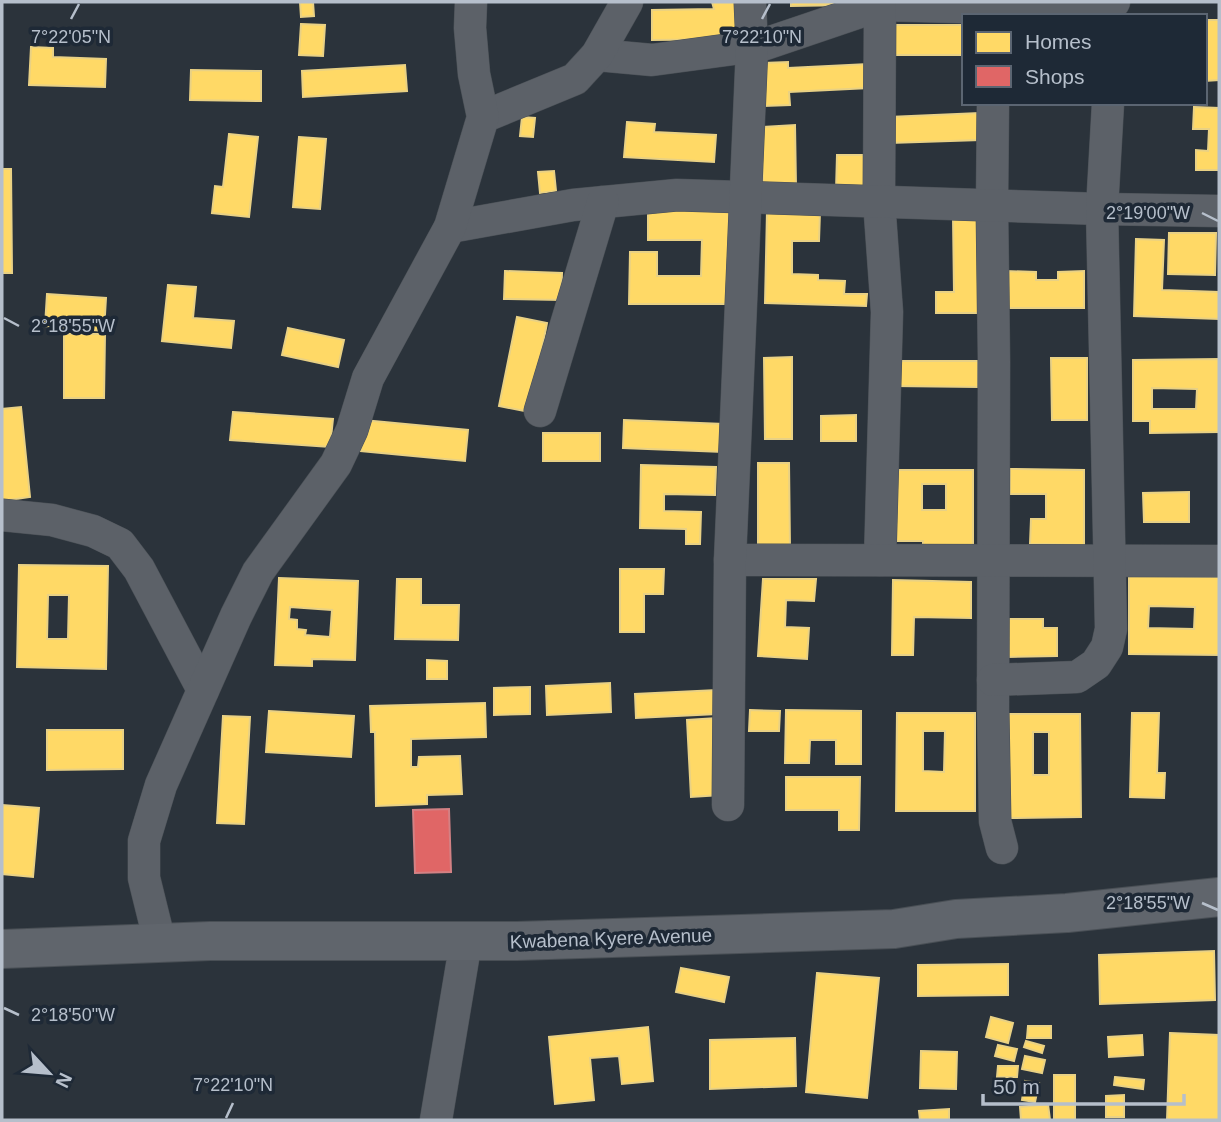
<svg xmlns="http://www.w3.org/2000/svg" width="1221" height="1122" font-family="Helvetica,sans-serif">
<rect width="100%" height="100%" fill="#2b333b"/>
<g fill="#ffd966" stroke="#e9d184" stroke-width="2" fill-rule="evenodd">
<path d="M300,2h13l1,14 -13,1z"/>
<path d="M712,2h25l5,37 -90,1v-30l62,-1z"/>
<path d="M791,2h60v3l-60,1z"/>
<path d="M1205,20h14v60l-14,1z"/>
<path d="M301,24l24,1 -2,31 -24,-1z"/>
<path d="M893,25h71v30h-72z"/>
<path d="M31,47l22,1v9l53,2 -1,28 -76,-2z"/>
<path d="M788,62v6l80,-4 1,24 -80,4 1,13 -26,1 -3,-43z"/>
<path d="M405,65l2,26 -104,6 -1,-26z"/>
<path d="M191,70l70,1v30l-71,-1z"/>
<path d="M1194,107l25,1v62h-23v-20l12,1 1,-22h-16z"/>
<path d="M979,113l1,27 -90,3 -1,-26z"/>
<path d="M522,117l13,1 -2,19 -13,-1z"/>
<path d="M627,122l28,2 -1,8 62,3 -2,27 -90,-5z"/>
<path d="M795,125l1,61 -33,2 -2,-61z"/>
<path d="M229,134l29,3 -9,80 -37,-4 3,-27 8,1z"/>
<path d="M299,137l27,2 -6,70 -27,-2z"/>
<path d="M837,155h32l-1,36 -32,-1z"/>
<path d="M2,169h9l1,104h-10z"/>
<path d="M554,171l2,20 -16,2 -2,-21z"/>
<path d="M648,210h81l-1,94h-99l1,-52h27v24h44l1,-36h-54z"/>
<path d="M767,211l53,1 -1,29h-27v33l26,1v5l27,1 -1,13h23l-1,12 -101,-3z"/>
<path d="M979,216l1,97h-44v-21h18l-1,-75z"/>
<path d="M1169,233h47l-1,42 -47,-1z"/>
<path d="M1136,239l28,1 -2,50 57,2v27l-85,-3z"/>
<path d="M505,271l57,2 -1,27 -57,-1z"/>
<path d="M1005,271l31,1v8h22v-8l26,-1v37h-80z"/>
<path d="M168,285l28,2 -3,31 41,3 -3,27 -69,-7z"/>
<path d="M47,294l59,4 -2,33 -59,-5z"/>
<path d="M517,317l30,6 -17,89 -31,-6z"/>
<path d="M288,328l56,12 -6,27 -56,-12z"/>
<path d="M64,334h41l-1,64h-40z"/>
<path d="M792,357v82h-27l-1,-81z"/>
<path d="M1051,358h36v62h-35z"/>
<path d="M1219,359v73l-69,1v-12h-17v-61zM1152,388l45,1 -1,20h-44z"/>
<path d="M893,361h85v26l-85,-1z"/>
<path d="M21,407l9,90 -28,4v-92z"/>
<path d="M233,412l100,7 -3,28 -100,-7z"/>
<path d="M856,415v26h-35v-25z"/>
<path d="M363,420l105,10 -3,31 -104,-10z"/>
<path d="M624,420l100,4 -1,28 -100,-4z"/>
<rect x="543" y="433" width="57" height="28"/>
<path d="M758,463h31l1,85 -32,1z"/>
<path d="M641,465l75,2 -1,28 -51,-1v17l37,1 -1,32h-14v-15l-46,-1z"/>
<path d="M1010,469l74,1v75l-54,-1 1,-25h15v-25h-36z"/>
<path d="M894,470h79v76h-50v-5h-29zM922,484h24v26h-24z"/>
<path d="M1189,492v30h-45l-1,-29z"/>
<path d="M19,565l89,1 -2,103 -89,-2zM48,595h21l-1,44h-21z"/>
<path d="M620,569h44l-1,25h-19v38h-24z"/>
<path d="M1129,576l90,1v78l-90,-1zM1149,606l46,1 -1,22 -46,-1z"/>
<path d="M279,578l79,3 -3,79 -43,-1v7l-37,-1zM290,607l42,3 -2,27 -25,-2 1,-5 -9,-1v-9l-8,-1z"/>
<path d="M397,579h24v26h38l-1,35 -63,-1z"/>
<path d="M763,579h53l-2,22 -28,-1 -1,27 24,1 -2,31 -49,-3z"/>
<path d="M893,580l78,2v36l-57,-1 -1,38h-21z"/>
<path d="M1008,619h35v9h14v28l-49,1z"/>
<path d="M427,660l20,1v18h-20z"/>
<path d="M610,683l1,29 -64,3 -1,-29z"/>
<path d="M530,687v27l-36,1v-27z"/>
<path d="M717,690v24l-81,4 -1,-24z"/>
<path d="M485,703l1,34 -75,2v28h7l1,-10 41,-1 2,38 -35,1v9l-51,2 -1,-74h-4l-1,-26z"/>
<path d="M750,710l30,1 -1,20h-30z"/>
<path d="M786,710l75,1v53h-25v-24h-26l-1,23h-24z"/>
<path d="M269,711l85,5 -3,41 -85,-5z"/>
<path d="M897,713h78v98h-79zM923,731h22l-1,41 -21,-1z"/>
<path d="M1132,713h27l-2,60h8l-1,25 -34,-1z"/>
<path d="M1008,714h72l1,103 -72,1zM1033,732h16v43h-16z"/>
<path d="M223,716l27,1 -6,107 -27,-1z"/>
<path d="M717,718l4,77 -30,2 -4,-77z"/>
<path d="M47,730h76v39l-76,1z"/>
<path d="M786,777h74l-1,53h-20v-20h-53z"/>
<path d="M2,805l37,3 -6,69 -31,-3z"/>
<path d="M1214,951l1,49 -115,4 -1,-49z"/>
<path d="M1008,964v31l-90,1v-31z"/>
<path d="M681,968l48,9 -5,25 -48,-10z"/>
<path d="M817,973l62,5 -12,120 -61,-6z"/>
<path d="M991,1017l22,6 -5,20 -22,-6z"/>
<path d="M1028,1026h23v12h-24z"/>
<path d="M648,1027l5,54 -31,3 -3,-28 -29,2 4,42 -39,4 -6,-67z"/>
<path d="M1170,1033l49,2v85h-52z"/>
<path d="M1142,1035l1,20 -34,2 -1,-20z"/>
<path d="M795,1038l1,48 -86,3v-49z"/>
<path d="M1026,1041l18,5 -2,7 -18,-6z"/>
<path d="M998,1045l19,4 -3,12 -19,-5z"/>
<path d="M921,1051l36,1 -1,37 -36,-1z"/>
<path d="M1025,1056l20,4 -3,13 -20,-4z"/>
<path d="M998,1066h20l-1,11h-20z"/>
<rect x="1054" y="1075" width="21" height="45"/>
<path d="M1115,1077l29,3 -1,9 -29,-4z"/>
<path d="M1025,1081l14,2 -4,19 -13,-2z"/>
<path d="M1124,1095v22h-18v-21z"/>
<path d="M1048,1104l2,16h-29l-1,-13z"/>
<path d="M949,1109v11h-29l-1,-9z"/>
</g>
<path fill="#e06666" stroke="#d38184" stroke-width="2" d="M449,809l2,63 -36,1 -2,-63z"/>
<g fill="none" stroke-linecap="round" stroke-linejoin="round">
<defs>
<g id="minor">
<path d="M879,2l1,3 115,3 100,-3 19,-3"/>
<path d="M597,55l55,5 110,-15 118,-40 -1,196 8,111 -7,248"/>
<path d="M993,103l-1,102 2,157 -1,348 2,111 7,27"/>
<path d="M483,117l92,-38 22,-24 30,-53"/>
<path d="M450,227l123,-22 104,-10 425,14 117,2"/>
<path d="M540,411l63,-209"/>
<path d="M2,515l50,5 41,11 27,13 19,25 64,121"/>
<path d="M730,560l489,1"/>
<path d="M993,680l84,-3 19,-13 11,-17 4,-18 -9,-420 6,-106"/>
<path d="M728,805l2,-245 22,-513 -2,-45"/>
<path d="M160,943l-16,-65v-37l17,-56 75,-169 22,-44 78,-108 16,-34 16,-52 82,-151 33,-110 -9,-43 -4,-46 1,-26"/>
<path d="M436,1120l30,-179"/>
</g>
<path id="secondary" d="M2,949l208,-8h307l377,-12 62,-10 111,-6 152,-16"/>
</defs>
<use href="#minor" stroke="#494f55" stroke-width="33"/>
<use href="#secondary" stroke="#494f55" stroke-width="40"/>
<use href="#minor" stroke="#5c6168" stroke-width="32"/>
<use href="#secondary" stroke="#60656c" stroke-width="38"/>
</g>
<path fill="none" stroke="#b6bfcb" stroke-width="2.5" d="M71,19l8,-15M762,19l8,-15M1202,213l16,8M4,318l15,8M1202,903l16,7M4,1008l15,7M226,1118l7,-15"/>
<g text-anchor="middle" stroke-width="7" stroke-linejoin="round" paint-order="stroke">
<g font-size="19" fill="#b6bfcb" stroke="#1e2936">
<text transform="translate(611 938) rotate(-2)" y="7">Kwabena Kyere Avenue</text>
</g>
</g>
<g font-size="18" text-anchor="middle" fill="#b6bfcb" stroke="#1e2936" stroke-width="7" stroke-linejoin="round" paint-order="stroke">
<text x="71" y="43">7°22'05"N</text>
<text x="762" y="43">7°22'10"N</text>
<text x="1148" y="219">2°19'00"W</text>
<text x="73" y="332">2°18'55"W</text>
<text x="1148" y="909">2°18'55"W</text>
<text x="73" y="1021">2°18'50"W</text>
<text x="233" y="1091">7°22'10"N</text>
</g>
<rect width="1221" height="1122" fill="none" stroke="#b6bfcb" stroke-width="7"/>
<rect x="962" y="14" width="245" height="91" fill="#1e2936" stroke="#5b6572" stroke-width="2"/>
<rect x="976" y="32" width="35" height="21" fill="#ffd966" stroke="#5b6572" stroke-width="2"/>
<text x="1025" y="49" font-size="21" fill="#b6bfcb">Homes</text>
<rect x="976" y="66" width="35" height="21" fill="#e06666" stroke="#5b6572" stroke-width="2"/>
<text x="1025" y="84" font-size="21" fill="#b6bfcb">Shops</text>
<g transform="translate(49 1073) rotate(116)" stroke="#1e2936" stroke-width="5" paint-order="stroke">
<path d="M0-5L12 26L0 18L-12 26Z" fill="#b6bfcb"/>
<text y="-10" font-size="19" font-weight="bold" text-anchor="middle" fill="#b6bfcb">N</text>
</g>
<path d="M983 1094v10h201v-10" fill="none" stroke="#b6bfcb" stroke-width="3.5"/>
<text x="993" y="1094" font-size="21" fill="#b6bfcb" stroke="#1e2936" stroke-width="5" paint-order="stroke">50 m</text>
</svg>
